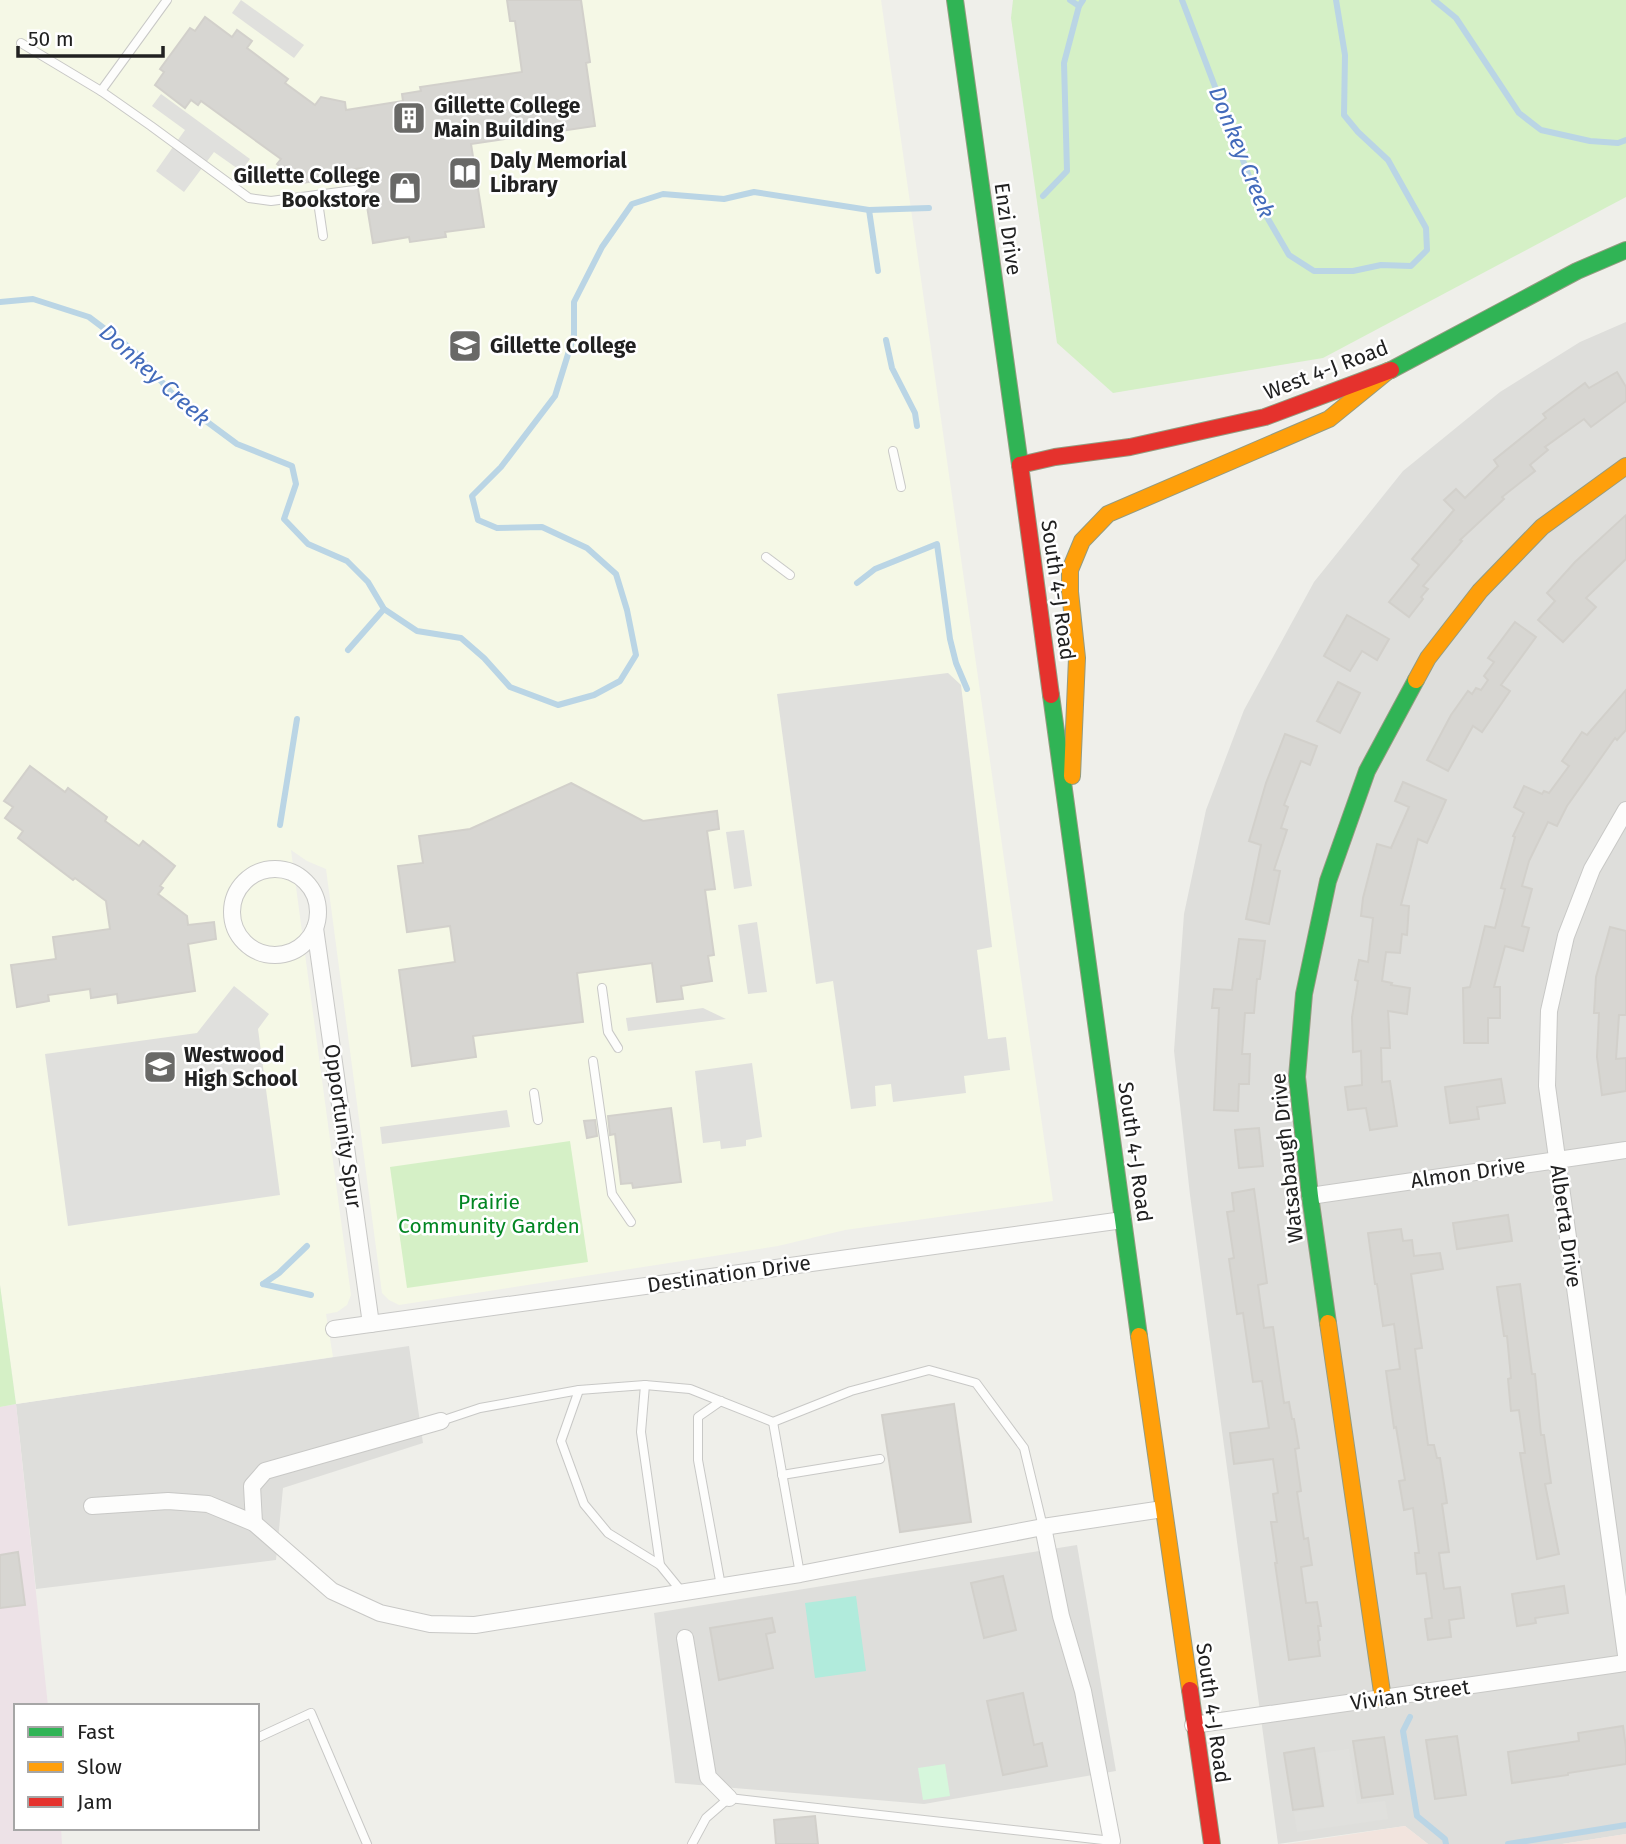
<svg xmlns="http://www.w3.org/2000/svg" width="1626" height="1844" font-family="'Fira Sans',sans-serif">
<rect width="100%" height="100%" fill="#efefea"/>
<g fill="#dededb">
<path d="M1626,322v1512l-64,10h-134l-23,-18 -127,18 -88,-649 -16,-144 10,-137 22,-104 38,-100 70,-128 89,-111 97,-79 80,-50z"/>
<path d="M409,1346l14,97 -140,45 -7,72 -240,29 -20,-185z"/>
<path d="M1077,1545l39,226 -192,33 -249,-21 -21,-170z"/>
</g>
<g fill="#f2e4de">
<path d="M1405,1826l23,18h-141z"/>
<path d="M1626,1834v10h-64z"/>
</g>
<path fill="#ede2e7" d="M16,1404l32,302h-32v122h45l1,16h-62v-437z"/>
<path fill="#f5f8e6" d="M0,0h881l172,1201 -208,29 -67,16 -379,59 -10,-5 -7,-7 -56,-424 -19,-8 -16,-11 60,445 -4,10 -10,7 -11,2 7,43 -317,47 -16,-119z"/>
<g fill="#d5f0c6">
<path d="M1013,0h613v197l-303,161 -210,35 -56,-50 -46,-325z"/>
<path d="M570,1141l18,121 -181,26 -17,-121z"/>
<path d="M0,1285l16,119 -16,3z"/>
</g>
<path fill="#d6f7dc" d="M945,1764l5,32 -27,4 -5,-32z"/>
<path fill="#b1ebdc" d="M856,1596l10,75 -51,7 -10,-75z"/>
<g fill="#e0e0dd">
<path d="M241,0l63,45 -10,13 -62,-45z"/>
<path d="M161,94l89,65 -9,12 -27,-19 -30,40 -28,-21 29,-41 -33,-24z"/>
<path d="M948,673l13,12 31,262 -15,3 11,89 18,-2 4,33 -46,6 2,17 -73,9 -2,-18 -16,2 1,20 -25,3 -18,-128 -17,3 -39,-290z"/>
<path d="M744,830l8,56 -18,3 -8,-57z"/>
<path d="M757,922l10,70 -19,2 -10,-69z"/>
<path d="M234,986l35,28 -11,15 22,166 -212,31 -23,-172 152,-21z"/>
<path d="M703,1008l23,11 -98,12 -2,-13z"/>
<path d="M752,1063l10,74 -16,3v6l-25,3 -1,-8 -17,2 -8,-72z"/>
<path d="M507,1110l3,17 -128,17 -2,-17z"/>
<path d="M1349,1749l8,55 28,-3 3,18 -91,13 -3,-20 31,-4 -7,-55z"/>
</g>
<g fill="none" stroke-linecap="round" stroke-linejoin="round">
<g stroke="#bad5e5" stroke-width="6">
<path d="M1070,0l9,6"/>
<path d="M1182,0l78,205 29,50 25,16h39l28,-6 30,1 16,-16 -1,-22 -38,-68 -30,-28 -14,-17 1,-60 -9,-55"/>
<path d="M1434,0l22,18 63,95 22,17 49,11 28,2 8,-3"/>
<path d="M1043,196l24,-25 -3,-108 15,-57 4,-6"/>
<path d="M869,210l9,61"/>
<path d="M0,302l33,-3 56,18 45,34 45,50 58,43 55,22 4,18 -12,35 24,25 39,17 21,21 16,27 33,22 44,7 23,20 26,29 48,18 36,-10 26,-14 16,-26 -9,-45 -11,-36 -29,-26 -45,-21 -45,1 -19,-8 -6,-24 29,-29 54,-71 19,-61v-33l28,-55 30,-43 31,-10 61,5 30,-7 115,18 60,-2"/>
<path d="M886,340l6,28 23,45 2,13"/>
<path d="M857,583l18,-14 62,-25 13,95 6,24 11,26"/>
<path d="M348,650l36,-41"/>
<path d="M280,825l17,-106"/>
<path d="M263,1284l16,-11 28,-27"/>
<path d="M263,1284l48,11"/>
<path d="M1410,1717l-7,14 14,85 28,23 1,5"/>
<path d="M1508,1844l118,-19"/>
</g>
</g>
<g fill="#d7d6d2" stroke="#d2d0cb" stroke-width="2">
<path d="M507,0h74l9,62 -4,1 9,63 -124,18 13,83 -39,5 1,5 -36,5 -1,-5 -36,6 -8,-49 3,-7 -4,-4 -2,-15 -41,6 1,6 -20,3 -25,-19 4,-5 -80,-58 -3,4 -7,-5 -6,8 -30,-23 9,-13 -4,-3 30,-41 5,3 10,-14 27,20 5,-7 15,11 -5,7 41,31 -3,4 30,22 6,-8 24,5 1,8 57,-9 -1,-7 19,-3 -1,-4 102,-15 -7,-51h-5z"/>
<path d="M1617,372l9,15v14l-35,26 -7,-8 -39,28 3,3 -18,15 5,6 -33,26 2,2 -44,41 2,1 -39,45 5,3 -7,8 2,2 -14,18 -20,-15 30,-37 -7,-6 42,-49 -10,-10 12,-11 9,9 33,-32 -4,-6 52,-42 -3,-4 42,-31 4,5z"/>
<path d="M1626,515v44l-40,39 10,9 -33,35 -25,-22 17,-19 -8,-8 28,-31z"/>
<path d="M1347,615l42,24 -12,21 -15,-9 -12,20 -26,-15z"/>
<path d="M1515,622l21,15 -35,48 9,6 -28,41 -9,-6 -25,45 -21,-11 24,-45 17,-24 4,3 4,-6 5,2 7,-10 -4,-4 10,-14 -6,-4z"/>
<path d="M1338,682l22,11 -20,40 -23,-12z"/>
<path d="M1626,690v40l-9,10 -2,-2 -48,68 -10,20 -9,-4 -19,39 -7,25 10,3 -10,37 7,2 -6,23 -18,-5 -11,41h6v31h-12v25h-24l-1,-55 7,-1 15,-61 10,2 10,-39 -4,-1 14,-51 -2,-1 11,-23 -10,-6 10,-21 18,8 2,-3 5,2 20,-27 -7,-5 20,-29 5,3z"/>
<path d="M1285,734l32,12 -7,19 -9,-4 -17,44 4,2 -7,21 6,2 -13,40 6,1 -11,53 -23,-5 15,-74 -12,-4 17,-58z"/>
<path d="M30,766l35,26 3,-4 39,29 -2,4 34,25 4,-5 32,25 -15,20 3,2 -5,6 29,22 1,9 26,-3 2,17 -28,5 7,47 -77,12 -1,-9 -26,4 -1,-9 -42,6 1,6 -32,6 -6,-42 45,-6 -3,-22 57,-8 -4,-28 -31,-23 -2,2 -55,-42 5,-7 -18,-13 8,-11 -9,-6z"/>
<path d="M1403,782l43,18 -19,43 -9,-4 -17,66 8,1 -2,29 -5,-1 -2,19 -14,-1 -4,29 10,2 -1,2 19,3 -3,26 -19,-3 2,37h-9l1,34 8,-1 7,45 -27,4 -4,-22 -18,2 -3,-23 17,-2 -1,-34 -8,1 -1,-35 6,-36 -3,-1 4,-20 9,2 5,-44 -12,-2 2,-18 14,-54 14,4 18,-41 -14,-6z"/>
<path d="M571,783l72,38 74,-10 2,18 -12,2 8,58 -10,1 9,65 -6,1 4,25 -31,5 2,13 -26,3 -5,-39 -75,10 6,49 -110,14 3,21 -64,9 -13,-96 56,-8 -5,-36 -43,6 -9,-66 25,-3 -4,-27 51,-7z"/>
<path d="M1610,927l16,4v84h-7l-3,44 10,-1v33l-24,4 -5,-38 2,-44h-5l2,-36z"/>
<path d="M1239,939l26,2 -5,38h-3l-3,34h-9l-3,41h8l-1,30h-10l-1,27 -24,-1 5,-102h-7l2,-19 18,1z"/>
<path d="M1501,1079l4,24 -28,4 2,12 -29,4 -5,-36z"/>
<path d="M671,1108l10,74 -48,6 -1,-5 -11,1 -6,-50 -5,1 -2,-19z"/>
<path d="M595,1120l2,16 -10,2 -3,-17z"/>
<path d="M1259,1128l4,38 -24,2 -4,-38z"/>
<path d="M1254,1189l13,94 -9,2 6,43 9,-1 11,76 5,-1 3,17h2l5,29 -4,1 6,42 -4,1 7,47 4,-1 4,27 -11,2 5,36 11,-1 4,24h-3l2,14 -2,1 2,15 -31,4 -14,-97h2l-6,-41h6l-4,-28 5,-1 -5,-34 -39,5 -4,-31 39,-5 -7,-47 -9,1 -10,-69 -6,1 -8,-55 5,-1 -7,-46 7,-1 -2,-18z"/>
<path d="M1508,1215l4,26 -55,8 -4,-26z"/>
<path d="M1401,1229l2,12 9,-1 2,16 26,-3 3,16 -32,5 11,74 -7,1 13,96h6l3,13h3l7,45 -5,1 7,48 -10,1 5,36 16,-2 4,31 -15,2 2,17 -23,3 -3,-21 7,-1 -6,-45 -9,1 -2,-21h4l-6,-45 -9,2 -5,-29 6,-1 -9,-53 -2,1 -8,-57 14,-2 -6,-45 -11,2 -6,-42h-2l-7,-51z"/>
<path d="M1520,1284l12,90h3l6,61h3l7,48 -6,1 14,70 -22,5 -17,-106h5l-6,-43 -8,1 -3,-32 3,-1 -4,-42h-3l-7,-49z"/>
<path d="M954,1404l17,118 -71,10 -18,-117z"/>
<path d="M18,1552l7,53 -25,3v-53z"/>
<path d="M1003,1576l13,54 -32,8 -13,-55z"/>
<path d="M1564,1586l4,27 -33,5 1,5 -19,3 -5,-32z"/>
<path d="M772,1618l3,14 -9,2 7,34 -54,12 -9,-52z"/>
<path d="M1023,1693l11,52 8,-2 5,23 -44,9 -16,-74z"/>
<path d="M1623,1726l3,22v16l-58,9v2l-56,8 -4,-31 71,-11 -1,-8z"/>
<path d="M1457,1736l9,59 -31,4 -9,-59z"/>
<path d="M1384,1737l9,57 -31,4 -9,-57z"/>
<path d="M1314,1748l9,58 -30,4 -9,-57z"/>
<path d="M815,1816l3,28h-42l-2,-24z"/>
</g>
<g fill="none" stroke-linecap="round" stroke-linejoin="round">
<defs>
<g id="lane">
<path d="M21,43l80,48 50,35 98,72 22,3 91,-12"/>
<path d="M101,91l66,-91"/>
<path d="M317,195l6,41"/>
<path d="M893,451l8,36"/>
<path d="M766,557l24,18"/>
<path d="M602,988l6,44 10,16"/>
<path d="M593,1061l19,133 19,28"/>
<path d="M534,1093l4,27"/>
<path d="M645,1385l-4,47 19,133"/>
<path d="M579,1390l-18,51 23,63 24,29 52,32 22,27"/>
<path d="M721,1401l-23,16v43l23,126"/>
<path d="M441,1421l39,-13 99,-18 66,-5 45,4 83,33 78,-31 78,-21 47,13 48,65 19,79"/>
<path d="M773,1422l27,152"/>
<path d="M782,1475l98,-16"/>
<path d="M257,1738l54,-25 56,131"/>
<path d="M692,1844l14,-26 23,-20 383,43"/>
</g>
<g id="street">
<path d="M1626,810l-34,59 -26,67 -17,75 -2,75 79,569"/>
<circle cx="275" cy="912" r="43"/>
<path d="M315,928l56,396"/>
<path d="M1310,1196l316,-46"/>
<path d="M334,1329l789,-109"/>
<path d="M92,1506l76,-5 40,3 46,19 78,68 48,22 50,11 45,1 325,-51 243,-47 120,-18"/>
<path d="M254,1523l-2,-37 13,-15 176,-50"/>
<path d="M1043,1527l18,89 22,75 29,150"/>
<path d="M685,1638l23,139 21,21"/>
<path d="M1193,1725l433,-62"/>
</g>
<g id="fast">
<path d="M955,0l65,465"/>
<path d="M1391,370l186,-99 49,-21"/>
<path d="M1051,695l88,641"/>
<path d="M1328,1323l-18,-127 -13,-119 7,-83 24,-113 39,-110 49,-91"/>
</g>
<g id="slow">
<path d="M1416,680l12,-22 52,-67 62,-64 84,-61"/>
<path d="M1072,776l5,-118 -7,-66v-22l12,-29 26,-27 221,-95 59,-48"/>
<path d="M1328,1323l55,376"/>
<path d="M1139,1336l51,354"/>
</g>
<g id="jam">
<path d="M1020,465l31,230"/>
<path d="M1020,465l35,-8 75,-10 135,-30 126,-47"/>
<path d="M1190,1690l22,154"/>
</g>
</defs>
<use href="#lane" stroke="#c8c8c6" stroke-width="10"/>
<use href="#street" stroke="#c8c8c6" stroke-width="18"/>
<use href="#fast" stroke="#949b80" stroke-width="18"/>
<use href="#slow" stroke="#949b80" stroke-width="18"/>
<use href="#jam" stroke="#949b80" stroke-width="18"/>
<use href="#lane" stroke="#fdfdfc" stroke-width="8"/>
<use href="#street" stroke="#fdfdfc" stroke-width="16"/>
<use href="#fast" stroke="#30b455" stroke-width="16"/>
<use href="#slow" stroke="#ff9f0a" stroke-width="16"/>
<use href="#jam" stroke="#e5322d" stroke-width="16"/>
</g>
<defs>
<symbol id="building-square" viewBox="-11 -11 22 22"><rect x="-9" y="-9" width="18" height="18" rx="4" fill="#696967" stroke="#fff"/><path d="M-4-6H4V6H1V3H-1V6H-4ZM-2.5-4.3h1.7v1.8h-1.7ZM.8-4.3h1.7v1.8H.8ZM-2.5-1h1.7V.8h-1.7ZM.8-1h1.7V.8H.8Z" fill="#fff"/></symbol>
<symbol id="library-square" viewBox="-11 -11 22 22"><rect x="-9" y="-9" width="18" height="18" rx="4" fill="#696967" stroke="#fff"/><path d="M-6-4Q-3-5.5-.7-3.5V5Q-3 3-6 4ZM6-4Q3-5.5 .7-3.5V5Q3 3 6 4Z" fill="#fff"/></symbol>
<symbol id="shop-square" viewBox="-11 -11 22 22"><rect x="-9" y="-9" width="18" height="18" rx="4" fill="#696967" stroke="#fff"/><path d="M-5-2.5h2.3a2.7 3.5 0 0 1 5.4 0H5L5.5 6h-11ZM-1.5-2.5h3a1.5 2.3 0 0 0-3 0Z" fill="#fff"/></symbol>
<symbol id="university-square" viewBox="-11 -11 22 22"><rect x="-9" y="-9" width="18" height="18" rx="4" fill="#696967" stroke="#fff"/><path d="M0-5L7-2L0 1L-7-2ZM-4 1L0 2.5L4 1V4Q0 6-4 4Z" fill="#fff"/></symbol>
<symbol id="school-square" viewBox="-11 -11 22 22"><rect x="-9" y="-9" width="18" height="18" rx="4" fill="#696967" stroke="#fff"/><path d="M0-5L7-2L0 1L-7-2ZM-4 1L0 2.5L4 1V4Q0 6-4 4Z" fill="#fff"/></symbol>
</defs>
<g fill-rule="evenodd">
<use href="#building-square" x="390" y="99" width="38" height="38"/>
<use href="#library-square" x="446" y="154" width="38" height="38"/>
<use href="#shop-square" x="386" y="169" width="38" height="38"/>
<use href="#university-square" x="446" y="327" width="38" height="38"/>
<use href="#school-square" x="141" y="1048" width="38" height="38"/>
</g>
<g text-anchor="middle" stroke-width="5" stroke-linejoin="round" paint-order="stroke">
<g font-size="21" font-weight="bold" fill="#212121" stroke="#fff" text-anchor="start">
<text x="434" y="113">Gillette College<tspan x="434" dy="24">Main Building</tspan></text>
<text x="490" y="168">Daly Memorial<tspan x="490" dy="24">Library</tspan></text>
<text x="380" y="183" text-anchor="end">Gillette College<tspan x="380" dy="24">Bookstore</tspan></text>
<text x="490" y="353">Gillette College</text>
<text x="184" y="1062">Westwood<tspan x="184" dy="24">High School</tspan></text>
</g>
<g font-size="21" fill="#212121" stroke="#fff">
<text transform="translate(1008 229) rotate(82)" y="7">Enzi Drive</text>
<text transform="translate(1326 370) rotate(-21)" y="7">West 4-J Road</text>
<text transform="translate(1058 590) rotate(82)" y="7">South 4-J Road</text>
<text transform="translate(343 1126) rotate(82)" y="7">Opportunity Spur</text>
<text transform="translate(1135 1152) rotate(82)" y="7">South 4-J Road</text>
<text transform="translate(1287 1158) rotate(-96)" y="7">Watsabaugh Drive</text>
<text transform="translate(1468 1173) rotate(-8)" y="7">Almon Drive</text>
<text transform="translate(1566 1226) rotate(82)" y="7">Alberta Drive</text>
<text transform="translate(729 1274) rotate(-8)" y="7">Destination Drive</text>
<text transform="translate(1410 1695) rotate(-8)" y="7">Vivian Street</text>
<text transform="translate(1213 1713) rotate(82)" y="7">South 4-J Road</text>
</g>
<g font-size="21" fill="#028622" stroke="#fff">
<text x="489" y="1209">Prairie<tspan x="489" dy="24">Community Garden</tspan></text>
</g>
<g font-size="23" font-style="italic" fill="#436bbb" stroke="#fff">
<text transform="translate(1242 152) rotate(68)" y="8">Donkey Creek</text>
<text transform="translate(155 375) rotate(42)" y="8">Donkey Creek</text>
</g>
</g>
<rect x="14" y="1704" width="245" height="126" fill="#ffffff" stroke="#a6a6a6" stroke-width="2"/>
<rect x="28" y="1727" width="35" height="10" fill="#30b455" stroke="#a6a6a6" stroke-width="2"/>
<text x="77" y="1739" font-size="21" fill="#212121">Fast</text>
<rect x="28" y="1762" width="35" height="10" fill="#ff9f0a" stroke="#a6a6a6" stroke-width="2"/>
<text x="77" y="1774" font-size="21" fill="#212121">Slow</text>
<rect x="28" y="1797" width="35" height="10" fill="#e5322d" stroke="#a6a6a6" stroke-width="2"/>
<text x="77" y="1809" font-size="21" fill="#212121">Jam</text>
<path d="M18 46v10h145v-10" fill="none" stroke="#212121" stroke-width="3.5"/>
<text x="28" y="46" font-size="21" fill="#212121" stroke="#ffffff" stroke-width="5" paint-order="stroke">50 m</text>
</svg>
